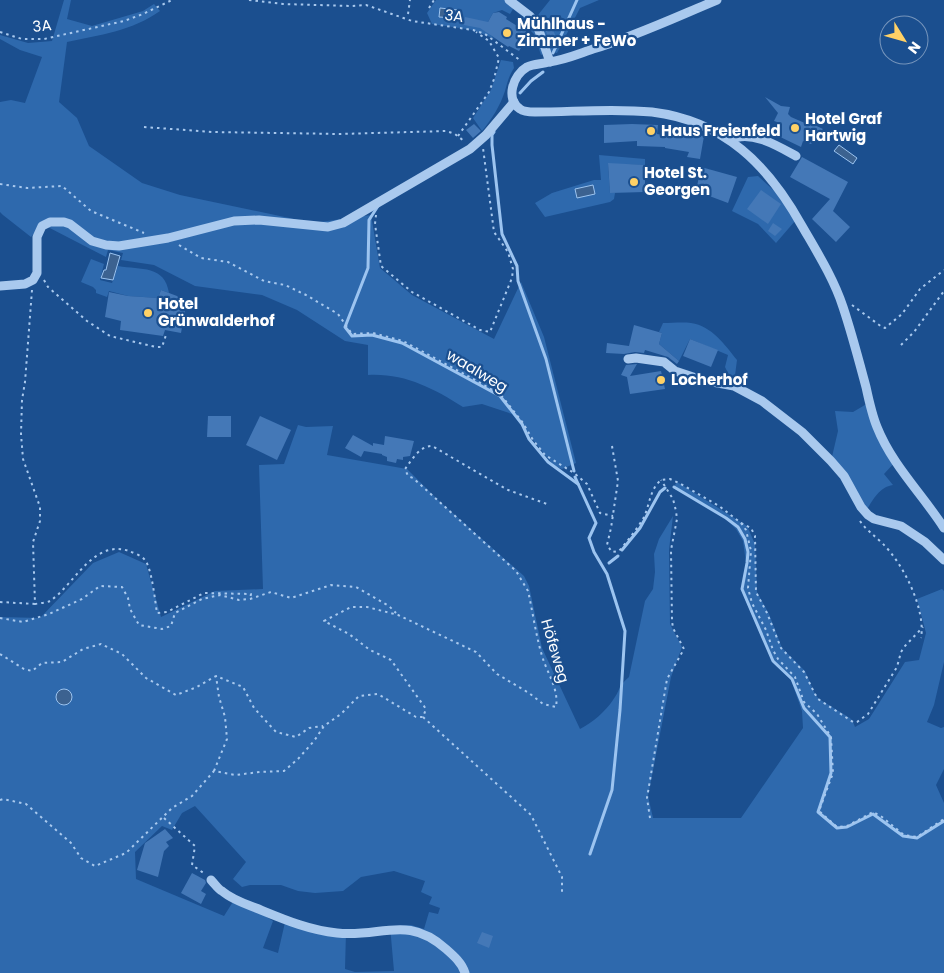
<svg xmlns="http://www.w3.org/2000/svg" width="944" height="973" font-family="Poppins,sans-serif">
<rect width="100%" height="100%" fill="#1b4f8f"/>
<g fill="#2e69ad" fill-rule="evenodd">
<path d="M64,0h7l-4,19 25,7 51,-15 11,-7 6,7c-28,20 -61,24 -93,31l-8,60 18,16 12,28 53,37 38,12 133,28 58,-8 9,53 32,27 82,44 27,-57 23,55 32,126 -14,6 -8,-3 -42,-52 -30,-10 -19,3c-30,-19 -59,-34 -95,-32v-30l-23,-4 -48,-31 -35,-15 -67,-9 -41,-21 -33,-5 2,-7 -15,-3 -2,7 -64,-33 -11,13 -28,-22 -3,-3v-110l11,-2 14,3 17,-46 -22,-7 -20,-11v-4l28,8 24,-2z"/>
<path d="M436,0h73l21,16 16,36 -5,3 -7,-21 -13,-13 2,-4 -10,-8 -3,5 -8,-4 -9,3 -9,16 11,10 -22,-9 -41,-6 -5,-11z"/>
<path d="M550,0h49l-19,8 -23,45 -9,-2 -10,-36z"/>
<path d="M501,60l12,2 1,6c-6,10 -6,13 -9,23 -5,15 -13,28 -23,40l-9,-13 18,-28z"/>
<path d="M599,155l46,4v6l-37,-1 2,29h5l-1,6 -4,3 -65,15 -10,-14 17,-10 42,-13h7z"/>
<path d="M758,176l22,20 15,25 -19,22 -18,-19 -26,-13 16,-34z"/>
<path d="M91,259l13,5 -4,16 12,3 6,-17c23,4 47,-1 51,27l-8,-3 -3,8 -30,-2 -19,-5 -2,6 -11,-4v-3l-3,-3 -12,-5z"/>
<path d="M663,323c9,0 20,-1 28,0 21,3 34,22 46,37l-3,23 -6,-4 2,-2 -5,-10 3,-12 -38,-16 -11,22 -20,-17 3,-11 -3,-1z"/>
<path d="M870,402l26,59 -12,13 9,11c-14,2 -20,15 -27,26l-35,-50 7,-30 -3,-20 18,1z"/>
<path d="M298,425l8,2 27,-1 -6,29 80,14 31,31 86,76 5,10 13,62 38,81c13,-7 25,-17 33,-29 7,-9 5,-14 16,-23l16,-76 8,-12 2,-17 -1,-18 5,-15 14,-23 -4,34 1,74 12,23 -11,30 -23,119 5,22h88l62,-90 -1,-17 -11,-31 -18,-17 -32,-73 5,-27 -3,-22 -7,-12 -10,-10 -24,-15 -29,-16 4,-6 70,44 8,18 2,48 12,22 13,34 23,23 10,23 4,5 31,19 3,4 2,5 14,-8 36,-57 14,-2 7,-27 -9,-34 25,-10 2,2v71l-10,43 -7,17 14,6 3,-1v42l-8,16 8,18v170h-944v-356l40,1 53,-55 26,-11 27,12 15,53 54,-26 48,-2 -4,-124 25,-1zM195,806l51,56 -13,17 9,8 8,-2h31l17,6 17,2 28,-2 18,-14 33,-6 31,10 -4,11 11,5 -3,7 11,4 -2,6 -9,-2 -5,17 -13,-4 -21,1 4,45 -39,1 -10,-3 1,-37 -53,-10 -7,-4 -8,35 -15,-5 10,-27 -37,-24 -12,19 -88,-37 -1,-27 27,-26 10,4 10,-17z"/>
</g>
<g fill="#3c6290" stroke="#9cc4f0">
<path d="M440,8l18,2 -1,8 -18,-1z"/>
<path d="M839,145l18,13 -4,6 -19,-13z"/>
<path d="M593,185l2,9 -18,4 -2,-9z"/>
<path d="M110,253l10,3 -7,24 -12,-2 3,-8h2z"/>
<circle cx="64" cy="697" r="8"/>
</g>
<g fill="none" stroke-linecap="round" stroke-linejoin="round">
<g stroke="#9cc4f0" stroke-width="3">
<path d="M553,53l24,-53"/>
<path d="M520,93l11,-12 12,-9"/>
<path d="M494,132l-2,3v10l10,89 15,32 1,15 28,78 28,112"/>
<path d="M378,206l-9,14 -1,48 -23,59 7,9 20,-1 30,8 98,53 22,28 7,15 19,23 30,22"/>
<path d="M575,477l21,46 -7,15 5,14 13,22 18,57 -5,79 -8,80 -22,64"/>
<path d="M674,487l52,31 12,9 7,12 3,13 -1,11 -5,26 31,72 19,18 12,29 26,29 1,36 -13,39 19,16 10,-1 26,-13 30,22 14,2 27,-17"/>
<path d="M622,550l18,-22 20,-36 5,-4"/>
<path d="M609,563l9,-7"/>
</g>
</g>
<g fill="#4478b7">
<path d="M499,12l8,5 -1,2 24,15 -11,17 -10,-5 -1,1 -28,-19 -16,-3 1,-8 23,5 5,-9z"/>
<path d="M551,25l5,12 -7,4 -4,-13z"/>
<path d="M765,97l16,9 9,1 -2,7 3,3 16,7 1,-2 15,7 -12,15 -8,-3 -2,6 -29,-14 5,-11 -3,-1 4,-8z"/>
<path d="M474,124l7,7 -8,7 -7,-8z"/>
<path d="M632,124l26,1 -1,9 17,3 1,-5 29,4 -4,23 -13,-2 2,-5 -24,-4v-1l-28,-1v-5l-33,2v-18z"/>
<path d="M802,157l46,25 -15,29 17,16 -14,15 -24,-23 18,-20 -40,-22z"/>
<path d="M608,163l37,2v27l-35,1z"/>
<path d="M701,167l36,10 -9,26 -32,-12z"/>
<path d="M761,190l20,14 -13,20 -21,-15z"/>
<path d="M773,223l9,6 -7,7 -7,-5z"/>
<path d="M161,290l16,6 9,9 -5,28 -16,-3 -2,6 -43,-6 1,-9 -16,-4 4,-25 19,4 30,2z"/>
<path d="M634,325l28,8 -3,11 20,17 -2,3 -9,-7 -23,-7 -1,3 -9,-1 -11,2 -18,-1 1,-10 22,3z"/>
<path d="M690,339l28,11 -7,17 -28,-11z"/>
<path d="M637,364l-7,12 31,-5 4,18 -35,5 -3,-17 -6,-2 5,-10z"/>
<path d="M208,416h23v21h-24z"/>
<path d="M260,416l31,14 -14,30 -31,-15z"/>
<path d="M353,435l20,11v-3l11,2 1,-9 29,5 -4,15 -7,1v3l-6,-1 -1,4 -9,-2v-4l-5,-2v-1l-18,-3 -3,6 -16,-9z"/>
<path d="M165,829l8,9 -7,4 3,4 -5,5 -6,26 -21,-7 8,-27z"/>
<path d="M192,873l13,7 1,3 -5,8 5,3 -5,10 -20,-11z"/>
<path d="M482,932l11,4 -4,12 -12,-5z"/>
</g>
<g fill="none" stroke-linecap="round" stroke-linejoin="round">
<g stroke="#a9c9ee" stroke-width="2" stroke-dasharray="2.5 4" stroke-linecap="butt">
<path d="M249,0l34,4 68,2 15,-1 46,16 61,9 12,4 36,27"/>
<path d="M429,8l5,-8"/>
<path d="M408,14l2,-14"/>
<path d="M0,32l22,7h22l80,-18 19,-7 29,-14"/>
<path d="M144,127l69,5 127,2 106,-3 9,3 9,7"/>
<path d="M458,136l31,-44 5,-13 5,-21 -10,-17 -13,-9"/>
<path d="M0,184l27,4 35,-2 29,25 53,22"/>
<path d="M376,215l-1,9 6,42 31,26 68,38 10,2 22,-54 1,-9 -5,-17 -14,-20 -11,-84"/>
<path d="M179,245l22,13 27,4 36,19 21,4 21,10 32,19 14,20 21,-1 30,8 74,40 24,14 22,28 10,17 12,15 29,18 13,11 13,29 13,3"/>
<path d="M44,280l4,7 39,34 23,15 46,11h6l4,-12"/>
<path d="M32,290l-7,92 -3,18 -1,34 2,25 17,48v14l-7,21 2,62c5,-1 11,-1 15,-3 25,-17 43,-62 79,-50 5,2 13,5 16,9 7,9 10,41 12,53l10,-1 37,-19 47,1 -1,5"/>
<path d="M852,305l30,22 3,1 17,-14 18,-25 24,-19"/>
<path d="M901,345l13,-13 30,-41"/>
<path d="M612,446l6,35 -7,47 -4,17 5,7 7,-1c8,-9 17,-21 24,-32 7,-13 6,-29 18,-39l9,-1 9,4 40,23 22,17 5,7 5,21 -3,37 4,15 14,27 7,20 5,9 17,18 9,25 13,12 14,23 2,36 -14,38 18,16 10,-1 26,-14 9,5 22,18 13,2 27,-18"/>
<path d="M860,521c6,9 14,14 22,22 21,20 44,66 39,95"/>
<path d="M741,523l10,5 4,8 1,56 11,21 14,35 23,24 11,22 3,5 35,23h4l11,-8 29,-47 4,-15 4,-6 18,-19"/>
<path d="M0,602l35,2"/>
<path d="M0,618l23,4 26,-8 33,-15 18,-13 22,1 6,11 2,11 9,16 23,4 9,-3 4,-13 27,-14 18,-4 19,5 11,-1 21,-7 20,6 40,-13 25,2 33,19 7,7"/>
<path d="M0,654l24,15 8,2 10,-8 20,-1 21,-13 18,-5 21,10 24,24 30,17 21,-8 19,-11 27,11 11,21 22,24 20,5 13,-9 14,-2"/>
<path d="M423,717l108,98 31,62v18"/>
<path d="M214,771l13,-32 -2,-22 -6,-20 -3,-21"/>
<path d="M0,800l3,-1 23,5 45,39 10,15 14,8 31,-13 46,-45 20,-12 22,-25 21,4 25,-3 24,-1 14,-12 16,-18 10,-15 17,-12 18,-18 19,-2 38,23h7l3,-8 -35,-49 -21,-10 -21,-16 -25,-13 27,-14h16l31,8 78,37 21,22 32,19 14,11 13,3c3,-17 -8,-33 -13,-48 -7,-22 -10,-46 -15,-68l-12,-20 -103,-93 -5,-2 -3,-7c7,-9 14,-23 27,-23l76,44 39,14"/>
<path d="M164,818l31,28 -3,19 13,9"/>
<path d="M650,818l-3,-20 20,-119 17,-30 -11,-21 -1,-7 -1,-71 6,-31 -1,-8 -3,-12 -12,-19"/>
</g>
<g stroke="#a9c9ee" stroke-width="9">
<path d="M509,0l21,16 7,9 13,37"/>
<path d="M717,0c-41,17 -81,36 -124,49 -15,5 -29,11 -44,13 -7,2 -16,2 -22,5 -14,8 -22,32 -7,42 4,3 10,3 15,3 38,0 78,-4 117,0 73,9 116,53 150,114 15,26 32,53 41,81 9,27 16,54 23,80 3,14 6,28 11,40 15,38 46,68 67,101"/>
<path d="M730,140c20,-11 48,6 66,16"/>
<path d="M0,286l25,-2 8,-4 4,-7v-36l5,-11 8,-4h14l6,2 22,17 14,4 13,1 49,-8 66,-17 25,-1 69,7 15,-4 127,-74 16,-14 28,-33"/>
<path d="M628,359l8,-1 28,4 11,9 27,9 32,6 28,15 40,31 29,29 13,15 17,31 7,8 6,4 27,7 24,16 19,18"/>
<path d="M211,880c4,4 7,9 11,11 9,8 23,13 34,17 27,11 52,22 81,25 44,5 70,-19 109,16 8,7 16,14 19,24"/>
</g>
</g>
<g fill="#ffd166" stroke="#1b4f8f" stroke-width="2">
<circle cx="507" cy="33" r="5"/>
<circle cx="795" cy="128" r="5"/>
<circle cx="651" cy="131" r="5"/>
<circle cx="634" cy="182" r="5"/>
<circle cx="148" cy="313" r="5"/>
<circle cx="661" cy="380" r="5"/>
</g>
<g text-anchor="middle" stroke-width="4.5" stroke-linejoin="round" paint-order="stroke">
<g font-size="15" fill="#fff" stroke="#1b4f8f">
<text transform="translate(454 16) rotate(8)" y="5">3A</text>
<text transform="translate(42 26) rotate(-6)" y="5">3A</text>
<text transform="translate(477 371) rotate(31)" y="5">waalweg</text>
<text transform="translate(555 651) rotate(74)" y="5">Höfeweg</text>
</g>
<g font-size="15" font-weight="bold" fill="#fff" stroke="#1b4f8f" text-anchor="start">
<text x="517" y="29">Mühlhaus -<tspan x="517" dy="17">Zimmer + FeWo</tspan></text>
<text x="805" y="124">Hotel Graf<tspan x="805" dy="17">Hartwig</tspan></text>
<text x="661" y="136">Haus Freienfeld</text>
<text x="644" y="178">Hotel St.<tspan x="644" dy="17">Georgen</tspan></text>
<text x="158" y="309">Hotel<tspan x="158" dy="17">Grünwalderhof</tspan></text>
<text x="671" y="385">Locherhof</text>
</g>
</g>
<g transform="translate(904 40) rotate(127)"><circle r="24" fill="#1b4f8f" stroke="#7695bc"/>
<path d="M0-4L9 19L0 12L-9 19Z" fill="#ffd166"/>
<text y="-8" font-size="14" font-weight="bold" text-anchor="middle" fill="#ffffff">N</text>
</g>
</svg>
